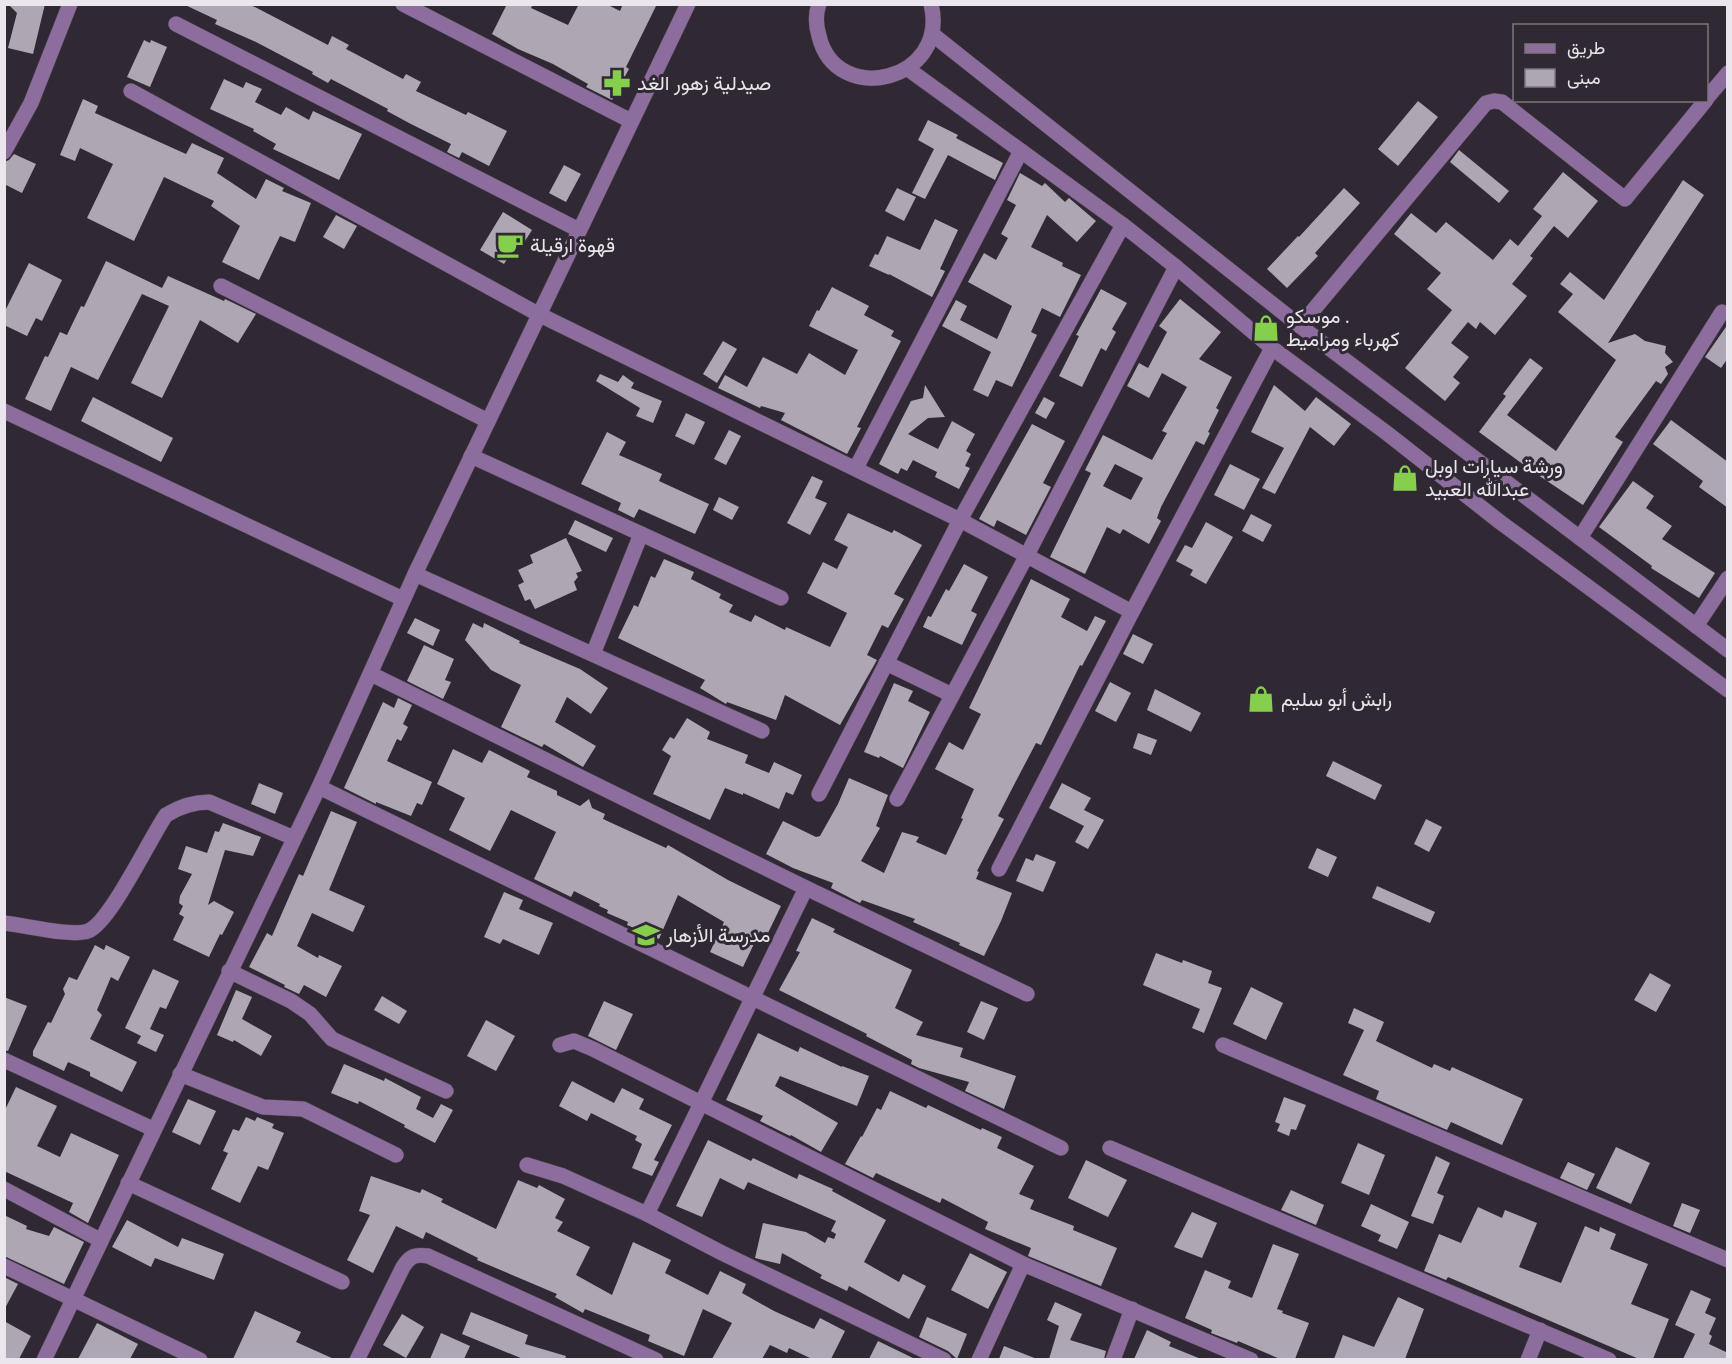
<svg xmlns="http://www.w3.org/2000/svg" width="1732" height="1364" font-family="'Exo 2',Vazirmatn,sans-serif">
<rect width="100%" height="100%" fill="#302934"/>
<g fill="#afa6b4" fill-rule="evenodd">
<path d="M8,4h37l-12,50 -25,-6 9,-35z"/>
<path d="M183,4h66l79,41 4,-9 17,9 -3,4 57,30 3,-5 15,8 -5,9 50,24 2,-3 39,19 -18,35 -27,-14 -3,6 -12,-6 4,-8 -42,-21 -22,-12 1,-2 -57,-30 -3,4 -16,-9 1,-2 -57,-30 -41,-18 2,-4z"/>
<path d="M507,4h26l-2,4 37,17 11,-21h27l14,7 3,-7h34l-31,63 3,2 -17,31 -26,-13 2,-3 -35,-20 -35,-15 -26,-15z"/>
<path d="M144,40l6,3 1,-3 16,7 -17,40 -23,-10z"/>
<path d="M224,79l19,9 3,-6 16,7 -7,13 26,13 5,-8 23,13 4,-9 49,23 -23,46 -66,-31 3,-5 -23,-13 1,-2 -44,-20z"/>
<path d="M83,99l15,7 -3,7 91,41 6,-11 32,15 -7,15 39,26 10,-20 18,9 -2,3 29,12 -16,39 -15,-6 -21,44 -37,-18 18,-36 -29,-20 3,-5 -50,-24 -30,64 -47,-23 26,-54 -33,-16 -5,13 -15,-6z"/>
<path d="M1418,101l20,16 -40,49 -20,-17z"/>
<path d="M928,120l30,15 -2,3 47,25 -8,17 -47,-25 -23,44 -13,-6 22,-44 -16,-9z"/>
<path d="M1459,150l50,41 -10,12 -49,-41z"/>
<path d="M14,154l22,10 -14,29 -18,-9v-22l5,-2z"/>
<path d="M564,165l17,9 -15,28 -17,-9z"/>
<path d="M1563,172l35,29 -30,37 -14,-12 -24,30 3,2 -21,26 15,12 -32,39 -15,-13 -4,7 -8,-7 -17,21 18,14 -16,20 7,6 -15,18 -40,-33 47,-58 -25,-21 14,-16 -47,-39 17,-21 25,20 10,-11 47,38 17,-21 8,7 24,-30 -9,-7z"/>
<path d="M1020,173l22,13 3,-3 20,19 4,-4 27,23 -19,21 -30,-27 -16,32 32,16 -1,3 19,9 -21,42 -18,-9 -11,24 6,3 -25,52 -16,-7 -8,17 -15,-7 18,-38 -49,-26 14,-26 11,6 -7,14 37,19 15,-33 -44,-24 16,-29 12,7 12,-22 -7,-4 15,-29 -9,-5z"/>
<path d="M1683,180l21,15 -96,148 27,-9 10,7 21,5 -1,7 8,9 -8,5 3,7 -7,10 -5,-3 -41,56 8,5 -40,63 -48,-32 -56,-41 27,-36 -3,-2 27,-36 13,10 -36,47 49,36 60,-91 -58,-48 15,-18 -13,-10 10,-12 34,28z"/>
<path d="M897,188l19,9 -12,24 -19,-10z"/>
<path d="M1344,188l16,15 -45,50 3,3 -31,32 -20,-19 31,-33 1,1z"/>
<path d="M503,212l29,18 -7,11 -5,-3 -16,26 -24,-14z"/>
<path d="M336,215l21,11 -13,23 -21,-12z"/>
<path d="M935,219l23,11 -18,39 5,2 -13,26 -43,-23v1l-20,-9 6,-12 3,1 9,-19 33,14z"/>
<path d="M106,261l56,27 6,-12 56,25 1,-2 31,15 -18,29 -38,-23 -38,78 -31,-15 38,-77 -27,-12 -44,86 -27,-13 -20,44 -26,-12 20,-43 3,1 12,-25 7,3 14,-29 3,1z"/>
<path d="M29,263l33,17 -20,41 -6,-3 -9,18 -23,-11v-12z"/>
<path d="M832,287l37,19 -5,9 30,16 -3,5 10,5 -44,86 4,1 -14,26 -66,-34 4,-7 -24,-7 -1,2 -42,-20 7,-13 22,12 16,-30 34,17 12,-21 36,22 13,-25 -49,-24 8,-16 2,1z"/>
<path d="M1101,289l26,14 -15,26 4,3 -10,19 -5,-3 -19,39 -23,-11 20,-40 -3,-1z"/>
<path d="M1180,299l41,33 -22,27 33,18 -16,31 3,2 -11,22 2,1 -6,12 -8,-4 -35,66 -4,11 4,3 -12,23 -26,-15 -3,5 -13,-7 -22,47 -35,-17 41,-84 -6,-3 18,-35 49,25 15,-27 -5,-2 25,-44 -25,-14 -13,25 -22,-12 12,-23 9,5 19,-36 -8,-6zM1115,464l28,14 -12,22 -28,-14z"/>
<path d="M1728,324v34l-7,10 -16,-11z"/>
<path d="M723,341l14,8 -20,34 -14,-9z"/>
<path d="M600,374l18,8 5,-7 11,8 -3,5 31,13 -9,22 -17,-7 4,-8 -44,-27z"/>
<path d="M925,385l20,32 -17,1 -20,16 30,15 14,-28 23,13 -9,17 5,3 -6,12 5,2 -11,21 -24,-12 2,-5 -24,-12 -6,11 -6,-3 -3,6 -19,-10 32,-63 12,-3z"/>
<path d="M1274,385l31,26 11,-14 35,27 -17,22 -24,-19 -35,67 -13,-6 22,-40 -33,-16z"/>
<path d="M93,397l80,41 -12,24 -80,-41z"/>
<path d="M1044,397l11,6 -9,16 -11,-6z"/>
<path d="M686,413l19,9 -11,23 -19,-9z"/>
<path d="M1671,420l57,42v46l-29,-21 4,-6 -50,-37z"/>
<path d="M1032,424l33,17 -22,42 8,4 -25,48 -29,-15 -3,7 -15,-8z"/>
<path d="M729,430l12,6 -15,29 -12,-6z"/>
<path d="M607,432l19,10 -7,13 43,19 -3,7 50,23 -14,30 -56,-25 -5,9 -16,-8 3,-7 -40,-19z"/>
<path d="M1230,464l30,15 -16,31 -30,-15z"/>
<path d="M812,476l11,5 -8,17 12,5 -17,32 -23,-12z"/>
<path d="M1633,481l21,15 -8,12 26,18 -10,13 53,34 -16,25 -48,-30 1,-2 -53,-39z"/>
<path d="M719,497l20,10 -7,13 -19,-10z"/>
<path d="M848,513l44,20 2,-3 28,15 -28,49 10,5 -16,29 -6,-3 -15,30 10,5 -37,65 -55,-30 -9,25 -49,-18 -1,2 -26,-16 5,-8 -87,-42 16,-33 4,2 13,-31 4,2 9,-19 30,13 -3,7 30,15 -2,4 14,7 -4,7 22,10 4,-7 30,15 1,-3 44,20 17,-34 -40,-20 16,-31 14,7 11,-22 -14,-7z"/>
<path d="M1251,514l21,11 -9,17 -21,-11z"/>
<path d="M575,520l38,18 -7,14 -38,-18z"/>
<path d="M1206,522l27,15 -27,47 -16,-9 3,-5 -17,-9 9,-16 7,3z"/>
<path d="M566,538l16,33 -6,2 2,4 -4,5 3,8 -42,19 -5,-10 -5,2 -7,-16 6,-3 -6,-12 15,-7 -3,-8z"/>
<path d="M964,564l24,13 -17,34 6,3 -15,31 -39,-18 5,-11 3,1 15,-28 3,2z"/>
<path d="M1031,579l39,20 -9,18 26,14 8,-15 11,5 -24,45 -2,-1 -39,80 -5,-2 -20,38 -18,35 6,3 -27,52 2,1 -3,7 36,14 -11,28 -17,35 -25,-11 1,-2 -47,-21 2,-3 -53,-19 -2,3 -29,-15 2,-5 -40,-15 -27,-14 17,-33 33,16 4,-1 18,-32 11,-26 39,17 -12,31 4,2 -19,33 23,12 18,-41 17,5 -3,5 30,13 17,-36 -2,-1 13,-29 -39,-20 14,-27 14,8 18,-36 -12,-6z"/>
<path d="M415,618l25,12 -7,16 -26,-13z"/>
<path d="M473,623l10,5 1,-5 36,18 -1,2 61,26 28,19 -17,26 -24,-17 -12,25 41,24 -13,21 -39,-23 -2,3 -41,-20 20,-42 -30,-15 -26,-30z"/>
<path d="M1133,634l20,10 -10,20 -20,-10z"/>
<path d="M424,645l30,14 -9,21 6,2 -8,17 -36,-18z"/>
<path d="M1110,682l21,11 -15,29 -21,-11z"/>
<path d="M894,683l19,8 -5,10 22,11 -27,56 -23,-12 -1,2 -15,-6z"/>
<path d="M1155,689l46,24 -10,19 -44,-22z"/>
<path d="M398,698l14,7 -9,19 5,3 -7,14 -4,-2 -10,22 45,21 -10,23 -5,-2 -6,13 -35,-14v2l-32,-16 39,-86 11,6z"/>
<path d="M687,718l23,14 -3,7 41,16 -3,8 24,10 5,-11 28,13 -9,20 -7,-3 -7,17 -36,-16v2l-18,-7 -15,32 -57,-26 18,-38 -9,-6 8,-13 4,2z"/>
<path d="M1138,733l19,7 -6,15 -18,-7z"/>
<path d="M453,749l29,14 7,-13 41,21 -3,6 30,14v4l23,11 9,-7 3,9 13,6 -2,5 63,29 2,-3 60,35 53,26 -14,29 -7,-4 -17,36 -33,-15 14,-30 -46,-27 -19,44 -32,-14 1,-3 -21,-9 1,-3 -9,-4 1,-2 -26,-13 -3,6 -37,-18 22,-47 -45,-22 -21,41 -41,-21 16,-32 -28,-14z"/>
<path d="M1333,761l49,24 -7,15 -49,-24z"/>
<path d="M259,783l24,10 -8,21 -24,-10z"/>
<path d="M1062,783l29,15 -7,12 20,10 -16,29 -13,-7 9,-16 -35,-18z"/>
<path d="M331,811l26,11 -28,68 36,16 -12,26 -41,-19 -15,33 21,12 1,-3 23,11 -16,31 -22,-12 -5,9 -15,-7 1,-2 -36,-18 18,-34 5,3 27,-62 4,2z"/>
<path d="M1426,819l16,8 -13,25 -15,-8z"/>
<path d="M223,823l38,14 -8,19 -28,-6 -17,55 6,-4 20,11 -12,23 -2,-1 -11,23 -36,-17 11,-23 -5,-3 4,-8 -4,-3 1,-7 12,-22 -14,-5 8,-23 21,7 8,-22 4,1z"/>
<path d="M1317,848l20,9 -9,20 -20,-9z"/>
<path d="M1036,854l20,8 -13,30 -27,-11 10,-23 7,3z"/>
<path d="M1377,886l58,26 -5,11 -58,-25z"/>
<path d="M504,892l19,8 -4,9 34,14 -14,32 -36,-16 -3,5 -16,-7z"/>
<path d="M812,918l23,11 -2,3 79,38 -17,38 28,14 -7,13 47,13 -3,9 56,19 -12,33 -39,-18 4,-9 -50,-14 -8,-4 1,-4 -46,-24 1,-2 -88,-44 21,-38 -4,-1z"/>
<path d="M95,945l9,5 2,-5 24,12 -12,24 -7,-4 -14,33 5,5 -12,24 47,23 -15,30 -32,-16v-4l-22,-10 -4,9 -31,-15v-5l15,-29 3,1 14,-29 -2,-5 6,-12 8,3z"/>
<path d="M1156,953l26,10 1,-3 29,11 -4,12 14,5 -18,45 -12,-5 8,-19 -57,-24z"/>
<path d="M153,969l26,12 -13,28 -6,-2 -10,22 14,6 -8,17 -19,-9 4,-7 -16,-8z"/>
<path d="M1650,973l21,12 -15,27 -22,-12z"/>
<path d="M1251,987l32,16 -17,37 -33,-16z"/>
<path d="M236,990l16,7 -10,22 30,17 -11,20 -27,-16 -1,2 -16,-7z"/>
<path d="M382,996l25,15 -8,13 -25,-14z"/>
<path d="M4,997l23,9 -19,45 -4,-1z"/>
<path d="M604,1001l29,13 -17,36 -28,-14z"/>
<path d="M981,1001l17,7 -14,32 -17,-8z"/>
<path d="M1354,1008l30,14 -8,19 56,27 2,-4 16,7 2,-4 71,32 -21,46 -51,-23 -4,8 -71,-31 3,-8 -36,-16 21,-45 -16,-7z"/>
<path d="M486,1020l29,16 -19,35 -29,-15z"/>
<path d="M758,1033l40,19 2,-5 42,20v-1l27,10 -12,30 -77,-30 -5,10 63,37 -17,29 -30,-17 -1,1 -30,-15 3,-5 -37,-16z"/>
<path d="M344,1064l40,17 1,-3 36,19 -5,12 17,9 8,-14 12,6 -18,33 -31,-16 1,-2 -46,-24 -1,3 -27,-11z"/>
<path d="M572,1081l42,22 8,-15 22,11 -5,10 33,16 -18,35 5,2 -7,14 -20,-8 10,-24 -7,-4 2,-4 -46,-23 -4,8 -28,-15z"/>
<path d="M16,1087l41,19 -20,40 23,11 11,-24 48,22 -31,68 -19,-11 4,-9 -69,-32v-59z"/>
<path d="M890,1091l36,17 2,-3 53,25 1,-2 20,9 -5,11 37,18 -15,28 15,6 -4,9 44,17 -1,4 44,18 -16,38 -73,-30 3,-8 -46,-19 3,-7 -46,-24 -2,5 -64,-30 -3,5 -28,-14 16,-28 1,1 15,-29 4,2z"/>
<path d="M1284,1097l22,8 -10,25 -5,-1 -2,7 -12,-5 3,-7 -5,-2z"/>
<path d="M188,1099l28,12 -16,34 -28,-13z"/>
<path d="M246,1117l9,4 2,-4 17,7 -2,4 12,5 -16,37 -10,-4 -18,37 -29,-14 17,-36 -5,-2 10,-22 6,2z"/>
<path d="M708,1140l43,21 2,-3 44,21 2,-5 34,15 -1,2 54,29 -22,42 35,20 4,-8 23,12 -17,33 -60,-33 -2,5 -27,-13 2,-3 -40,-22 -2,11 -25,-6 8,-35 43,9 19,11 3,-6 6,2 2,-5 -5,-3 5,-10 -88,-39 -4,8 -24,-12 -18,39 -26,-11z"/>
<path d="M1358,1143l27,12 -16,40 -28,-12z"/>
<path d="M1616,1147l34,16 -19,41 -35,-16z"/>
<path d="M1436,1156l14,7 -13,30 7,3 -11,28 -22,-8z"/>
<path d="M1086,1160l41,20 -19,37 -40,-19z"/>
<path d="M1568,1162l27,12 -8,16 -27,-12z"/>
<path d="M371,1176l49,17 2,-4 21,10 -2,3 55,27 22,-49 19,8 2,-3 26,14 -10,19 8,4 -6,9 33,16 -14,28 36,20 21,-53 38,18 -6,13 43,22 12,-24 26,13 -4,9 32,18 40,18 6,-11 25,13 -14,28h-19l-23,-11 -2,5 -17,-8 -8,14h-50l20,-36 -29,-14 -19,47 -36,-15 2,-6 -65,-26 -2,4 -28,-16 2,-3 -80,-34 1,-2 -52,-26 -3,7 -27,-13 -23,47 -26,-13 23,-45 -11,-4z"/>
<path d="M1291,1190l33,15 -8,20 -35,-15z"/>
<path d="M1682,1203l18,7 -10,23 -17,-7z"/>
<path d="M1371,1204l38,18 -12,27 -19,-8 3,-6 -20,-9z"/>
<path d="M1478,1207l24,11 3,-8 32,13 -18,44 42,16 24,-57 14,6 1,-5 16,7 -6,15 38,15 -17,40 38,15 -16,40h-14l-191,-82 -2,3 -22,-9 15,-37 22,9z"/>
<path d="M1192,1212l25,11 -15,35 -28,-11z"/>
<path d="M4,1215l23,11 -1,3 23,7 5,-9 30,15 -20,42 -60,-28z"/>
<path d="M127,1220l51,27 4,-9 42,16 -10,26 -59,-22 -4,9 -39,-20z"/>
<path d="M1273,1244l26,10 -22,55 6,2 -1,2 27,10 -14,36h-15l-42,-18 -1,2 -26,-10 1,-3 -27,-12 20,-48 26,11 -3,7 24,10z"/>
<path d="M970,1253l37,19 -19,37 -37,-19z"/>
<path d="M4,1277l14,7 -14,26z"/>
<path d="M1691,1290l20,9 -6,14 11,5 -7,16 3,2 -3,8 19,9v6h-45l12,-25 -20,-9z"/>
<path d="M1398,1297l26,12 -19,50h-71l9,-24 31,12z"/>
<path d="M1055,1302l27,12 -12,26 36,11 -2,8h-55l10,-33 -12,-6z"/>
<path d="M255,1311l46,21 -5,10 38,17h-101z"/>
<path d="M471,1312l57,23 -3,9 41,12 -1,3h-42l-61,-25z"/>
<path d="M402,1314l22,13 -18,31 -23,-13z"/>
<path d="M927,1317l40,17 -10,25 -9,-8 -29,-14z"/>
<path d="M4,1321l27,15 -12,23h-15z"/>
<path d="M97,1323l41,21 -8,15h-52z"/>
<path d="M1147,1330l24,12 -2,4 32,13h-67z"/>
<path d="M441,1333l29,13 -6,13h-34z"/>
<path d="M878,1341l37,18h-46z"/>
<path d="M1004,1346l33,13h-38z"/>
</g>
<g fill="none" stroke-linecap="round" stroke-linejoin="round">
<defs>
<g id="minor">
<path d="M403,4l228,117"/>
<path d="M819,4c-4,11 -3,22 0,32 17,72 131,45 112,-32"/>
<path d="M176,24l403,206"/>
<path d="M932,34l368,292 428,324"/>
<path d="M908,69l215,156 53,42 96,81 116,86 112,88 228,168"/>
<path d="M131,91l407,223 422,206 172,92"/>
<path d="M1706,99l22,-26"/>
<path d="M4,152l27,-49 39,-99"/>
<path d="M221,286l267,135"/>
<path d="M1300,326l186,-223 8,-2 8,1 123,97 81,-99"/>
<path d="M4,411l399,188"/>
<path d="M471,456l310,142"/>
<path d="M856,468l165,-317"/>
<path d="M1580,538l142,-226"/>
<path d="M415,574l347,157"/>
<path d="M1696,626l32,-48"/>
<path d="M593,654l48,-120"/>
<path d="M886,663l66,32"/>
<path d="M371,674l435,214 221,106"/>
<path d="M319,787l742,361"/>
<path d="M819,794l141,-274 163,-295"/>
<path d="M897,799l130,-244 149,-288"/>
<path d="M999,869l133,-257 140,-264"/>
<path d="M806,888l-159,326 75,39 222,107"/>
<path d="M4,923c21,2 67,14 84,8 22,-8 62,-93 78,-116 13,-8 27,-13 43,-13l85,36"/>
<path d="M229,971l62,30 19,13 22,25 114,52"/>
<path d="M560,1045l14,-4 19,8 430,215 228,96"/>
<path d="M1223,1045l505,215"/>
<path d="M4,1060l149,69"/>
<path d="M180,1074l83,33 40,2 93,46"/>
<path d="M1110,1148l499,212"/>
<path d="M527,1165l36,11 84,38"/>
<path d="M128,1183l214,99"/>
<path d="M4,1189l96,51"/>
<path d="M4,1266l196,94"/>
<path d="M44,1360l275,-573 96,-213 273,-570"/>
<path d="M357,1360l46,-93c7,-11 12,-13 25,-11l228,104"/>
<path d="M979,1360l44,-96"/>
<path d="M1113,1360l19,-51"/>
<path d="M1528,1360l12,-30"/>
</g>
</defs>
<use href="#minor" stroke="#4e4752" stroke-width="16"/>
<use href="#minor" stroke="#8d6d9d" stroke-width="15"/>
</g>
<defs>
<symbol id="pharmacy-bare" viewBox="-9 -9 18 18"><path d="M-2-6h4v4h4v4h-4v4h-4v-4h-4v-4h4Z" fill="#85cf4d" stroke="#302934" stroke-width="2.5" paint-order="stroke"/></symbol>
<symbol id="cafe-bare" viewBox="-9 -9 18 18"><path d="M-5.5-4.5H6V0H3Q3 3.5 0 3.5H-2.5Q-5.5 3.5-5.5 0ZM3-3.2v2h1.7v-2ZM-6 4.5H4V6H-6Z" fill="#85cf4d" stroke="#302934" stroke-width="2.5" paint-order="stroke"/></symbol>
<symbol id="shop-bare" viewBox="-9 -9 18 18"><path d="M-5-2.5h2.3a2.7 3.5 0 0 1 5.4 0H5L5.5 6h-11ZM-1.5-2.5h3a1.5 2.3 0 0 0-3 0Z" fill="#85cf4d" stroke="#302934" stroke-width="2.5" paint-order="stroke"/></symbol>
<symbol id="school-bare" viewBox="-9 -9 18 18"><path d="M0-5L7-2L0 1L-7-2ZM-4 1L0 2.5L4 1V4Q0 6-4 4Z" fill="#85cf4d" stroke="#302934" stroke-width="2.5" paint-order="stroke"/></symbol>
</defs>
<g fill-rule="evenodd">
<use href="#pharmacy-bare" x="598" y="64" width="38" height="38"/>
<use href="#cafe-bare" x="491" y="226" width="38" height="38"/>
<use href="#shop-bare" x="1247" y="309" width="38" height="38"/>
<use href="#shop-bare" x="1386" y="459" width="38" height="38"/>
<use href="#shop-bare" x="1242" y="680" width="38" height="38"/>
<use href="#school-bare" x="627" y="916" width="38" height="38"/>
</g>
<g text-anchor="middle" stroke-width="6" stroke-linejoin="round" paint-order="stroke">
<g font-size="20" fill="#ebe6ee" stroke="#302934" text-anchor="start">
<text x="637" y="90">صيدلية زهور الغد</text>
<text x="530" y="252">قهوة ارقيلة</text>
<text x="1286" y="323">موسكو .<tspan x="1286" dy="23">كهرباء ومراميط</tspan></text>
<text x="1425" y="473">ورشة سيارات اوبل<tspan x="1425" dy="23">عبدالله العبيد</tspan></text>
<text x="1281" y="706">رابش أبو سليم</text>
<text x="666" y="942">مدرسة الأزهار</text>
</g>
</g>
<rect width="1732" height="1364" fill="none" stroke="#ebe6ee" stroke-width="12"/>
<rect x="1513" y="24" width="195" height="78" fill="#302934" stroke="#7b757e" stroke-width="1.5"/>
<rect x="1525" y="44" width="30" height="9" fill="#8d6d9d" stroke="#7b757e" stroke-width="1.5"/>
<text x="1567" y="54" font-size="18" fill="#ebe6ee">طريق</text>
<rect x="1525" y="69" width="30" height="18" fill="#afa6b4" stroke="#7b757e" stroke-width="1.5"/>
<text x="1567" y="84" font-size="18" fill="#ebe6ee">مبنى</text>
</svg>
